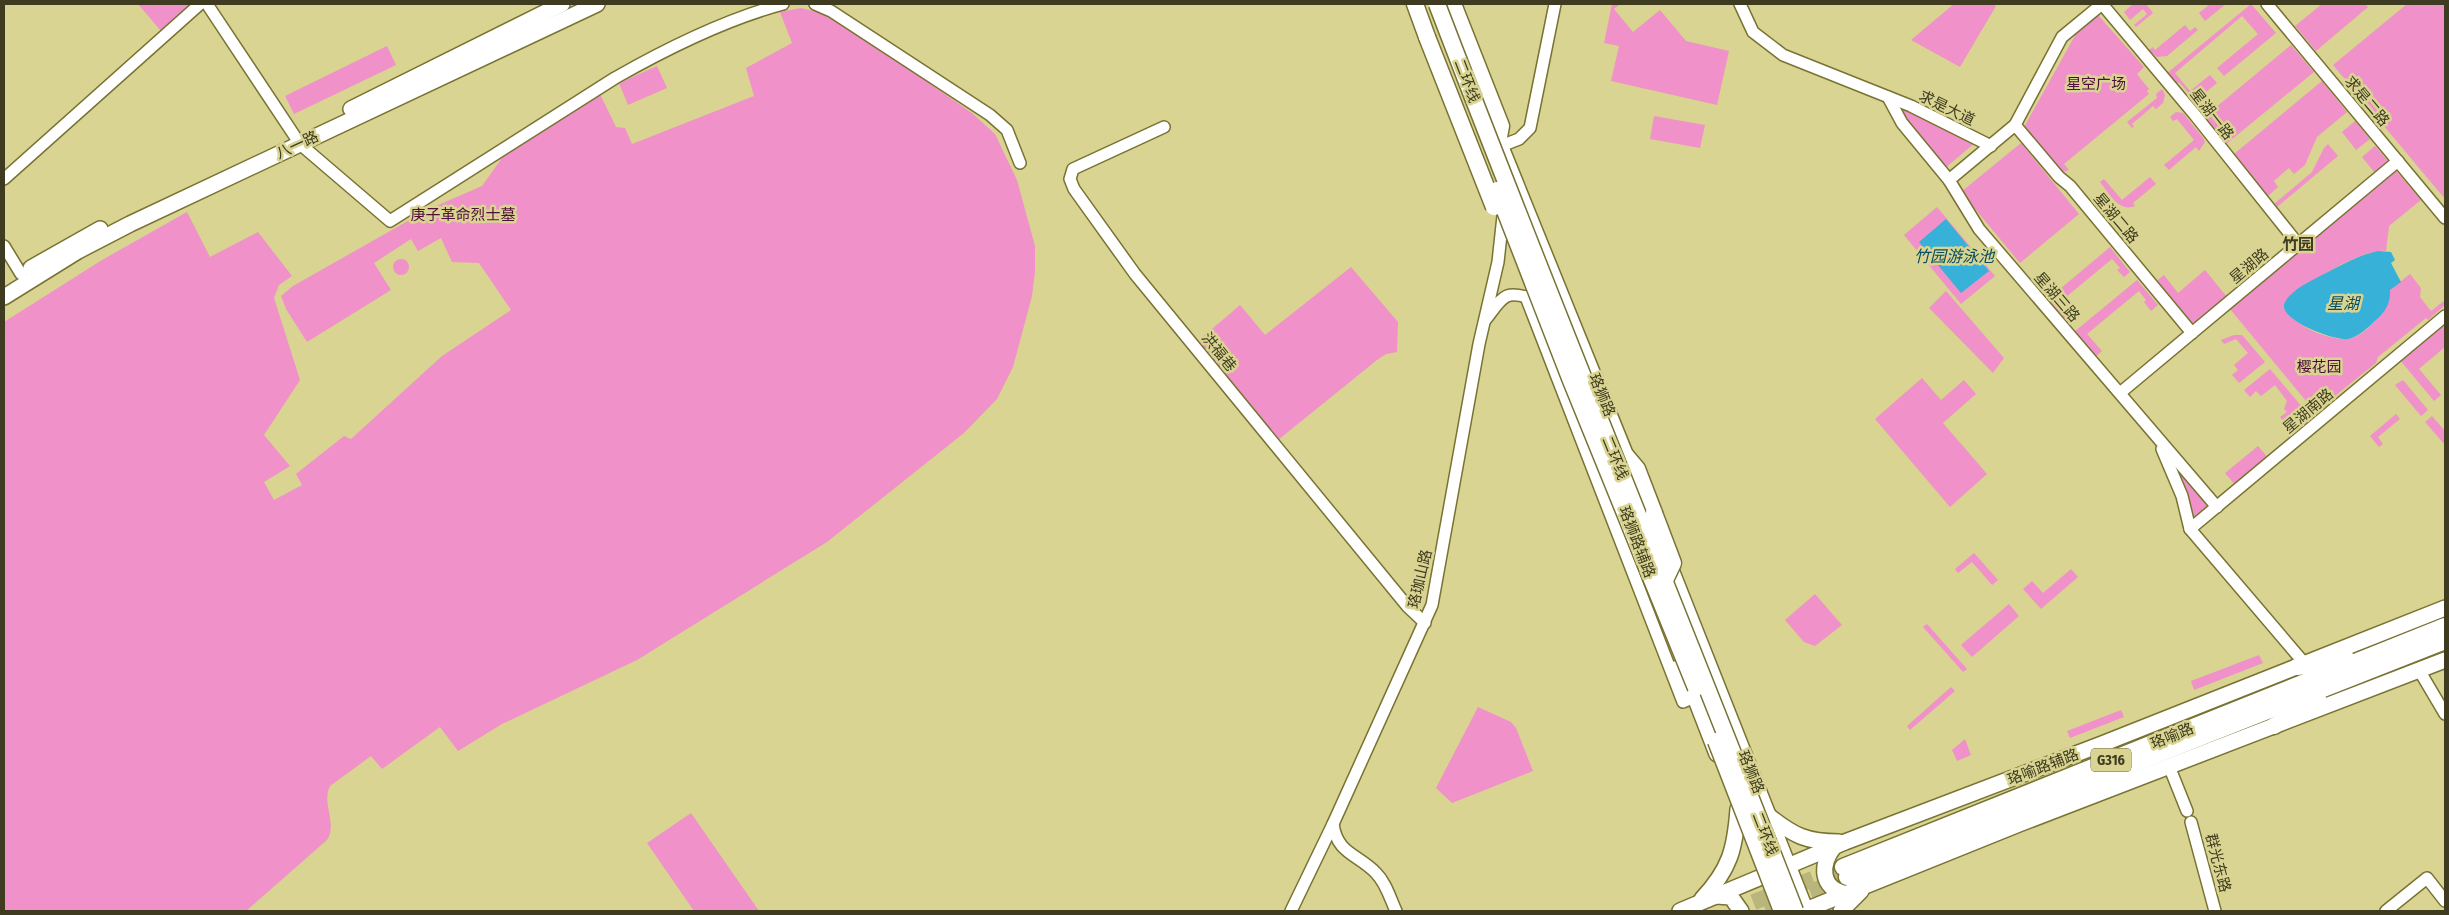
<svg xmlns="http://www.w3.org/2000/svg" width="2449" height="915" font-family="'Fira Sans Condensed','Noto Sans SC',sans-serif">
<rect width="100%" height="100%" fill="#d9d491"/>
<g fill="#f091c9">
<path d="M138,4h54l-31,27z"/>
<path d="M1612,4h8l-6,5 19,23 27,-22 26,31 43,10 -12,54 -106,-24 8,-35 -15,-3z"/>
<path d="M1954,4h37l5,2 -36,61 -49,-27z"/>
<path d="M2133,4h13l7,9 -17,14 -2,-2 13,-11 -4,-5 -13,11 -6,-8z"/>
<path d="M2210,4h16l-21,17 -6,-8z"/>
<path d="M2251,4l25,29 -52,43 -7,-8 41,-34 -16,-18 -67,57 15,18 20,-16 7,8 -26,21 -3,-3 4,-4 -13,-15 -4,3 -9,-11z"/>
<path d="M2322,4h43l3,3 -52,44 -21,-25z"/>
<path d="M2407,4h38v195l-112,-134z"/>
<path d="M801,8l20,5 28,15 123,85 23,21 22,46 18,66v26l-3,24 -19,71 -16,32 -33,34 -137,109 -190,118 -135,64 -44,27 -18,-24 -58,42 -11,-13 -41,30c-9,17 8,38 -3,54l-81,71h-242v-589l98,-62 85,-48 23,45 48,-25 34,44 -13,9 -5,13 26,82 -36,55 26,31 -26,16 10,18 28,-15 -6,-11 48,-38 7,3 91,-83 69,-46 -32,-47 -27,-1 -11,-24 -23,13 -7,-12 -37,24 17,27 -84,52 -21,-33 -5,-13 12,-10 136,-77 53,-23 22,-31 95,-63 17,35 9,1 7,16 122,-48 -8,-28 46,-25 -12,-31z"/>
<path d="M2098,15l46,52 -7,7 12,15 -2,2 2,3 -85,70 5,6 -7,2 -39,-43 54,-97z"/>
<path d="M2185,25l5,6 5,-4 3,3 -31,26 -10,1 -8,-7 4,-3 2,3z"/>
<path d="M2291,45l23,27 -89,73 -22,-27z"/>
<path d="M387,46l9,19 -102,49 -9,-18z"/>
<path d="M657,66l10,22 -39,17 -9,-22z"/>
<path d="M2322,81l25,31 -30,25 -12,28 -11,9 -5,-6 -15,13 4,6 -10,9 -34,-42z"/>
<path d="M2162,89l3,6 -2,8 -7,6 -3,-3 -21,18 2,3 -2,1 -5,-6 30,-24 -1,-4z"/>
<path d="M1894,102l82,40 -32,27 -39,-47z"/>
<path d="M2176,112l7,1 21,26 1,3 -6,9 -3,-4 -27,23 -5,-5 30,-25 -17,-21 -4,2 -3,-4z"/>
<path d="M1654,116l51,9 -5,23 -50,-9z"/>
<path d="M2355,121l15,18 -14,11 -14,-18z"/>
<path d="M2021,143l58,71 -59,49 -59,-71z"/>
<path d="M2328,144l10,12 -61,51 -3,-3 38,-32 12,-24z"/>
<path d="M2375,146l14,16 -14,11 -13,-16z"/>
<path d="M2396,171l25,29 -32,26 -3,25c-25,-3 -85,35 -102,53v4c10,17 41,31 61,31 18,1 46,-31 45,-49l20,-16 11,14 -1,9 11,14 14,-11v5l-17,15 -2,-2 -48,39 -2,6 -61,49 -85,-103z"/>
<path d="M2150,177l6,7 -23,19 2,3c-16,7 -26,-13 -35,-24l4,-3 18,21z"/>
<path d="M1937,207l58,69 -34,28 -57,-69z"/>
<path d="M2110,247l20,25 -6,5 -7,-7 3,-2 -8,-9 -52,43 15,15 -8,7 -20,-24z"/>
<circle cx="401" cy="267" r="8"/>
<path d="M1351,267l47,55 -1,30 -11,2 -9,6 -99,80 -80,-99 42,-36 25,30z"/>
<path d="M2205,270l22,27 -36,30 -37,-44 10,-8 14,18z"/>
<path d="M2137,280l21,25 -7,6 -7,-9 2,-2 -7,-9 -52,43 15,17 -7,6 -21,-25z"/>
<path d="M1946,291l58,67 -11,15 -64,-65z"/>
<path d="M2445,322v25l-26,22 22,26 -7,6 -34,-41z"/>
<path d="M2234,335h8l23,27 -26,21 -7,-8 6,-5 -4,-5 14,-12 -12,-14 -12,5 -3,-4z"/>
<path d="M2270,369l44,52 -18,16 -16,-20 7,-5 -3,-3 3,-8 -12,-16 -14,11 -5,-5 -6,6 -6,-7z"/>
<path d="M1922,378l19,22 23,-20 12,14 -33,29 44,51 -37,33 -75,-88z"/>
<path d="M2403,380l25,30 -7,6 -26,-31z"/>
<path d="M2396,414l4,5 -22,18 5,7 -4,3 -9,-11z"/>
<path d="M2432,416l13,15v14l-20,-23z"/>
<path d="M2258,446l11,13 -33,27 -11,-13z"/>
<path d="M2172,461l38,45 -24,20 -4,-5 -16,-55z"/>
<path d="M1974,553l24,27 -6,5 -20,-23 -14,11 -3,-4z"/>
<path d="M2071,569l7,8 -37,32 -18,-20 9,-8 11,12z"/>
<path d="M1815,594l27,31 -27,21 -11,-4 -19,-22z"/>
<path d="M2009,604l10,12 -47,41 -11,-12z"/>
<path d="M1927,624l40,45 -4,3 -40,-45z"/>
<path d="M2259,655l4,8 -69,27 -3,-9z"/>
<path d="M1951,687l4,4 -45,39 -3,-4z"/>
<path d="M1478,707l33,15 5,6 17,43 -81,32 -16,-15z"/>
<path d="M2121,710l3,7 -54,21 -3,-7z"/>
<path d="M1965,739l6,16 -14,6 -5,-11z"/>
<path d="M691,813l68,98h-65l-47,-68z"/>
</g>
<g fill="#37b1d8">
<path d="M1946,219l43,52 -28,22 -42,-51z"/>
<path d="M2378,251l13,1 4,8 -4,3 10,19 -11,8c1,13 -5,22 -14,30 -7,7 -18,17 -28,19 -13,2 -73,-20 -63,-37 6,-12 26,-21 37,-27 18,-9 36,-20 56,-24z"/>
</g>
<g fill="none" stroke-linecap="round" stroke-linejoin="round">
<g stroke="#bab57a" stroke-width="16" stroke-dasharray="16 8" stroke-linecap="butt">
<path d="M1731,911l112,-44"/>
<path d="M1766,911l81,-34"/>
</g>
<defs>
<g id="minor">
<path d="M207,4l93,140 90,77 225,-143c51,-29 112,-59 168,-74"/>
<path d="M815,4l16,7 159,104 17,15 13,33"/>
<path d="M1740,4l13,28 30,23 128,51 80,40"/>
<path d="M2102,4l93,111 103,129"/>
<path d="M2267,4l178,214"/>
<path d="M1888,97l14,26 47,57 30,49 238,278"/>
<path d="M2015,125l44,52 11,9 122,147"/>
<path d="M1164,127l-91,42 -3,10 4,10 61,85 273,333 17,16"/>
<path d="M1501,146l18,-7 11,-11 25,-124"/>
<path d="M4,179l196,-175"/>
<path d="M1949,180l66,-55 47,-88 40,-33"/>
<path d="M4,246l17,28"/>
<path d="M1526,297l157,405 12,-5"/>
<path d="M1486,319c17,-22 18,-30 47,-20"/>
<path d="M2120,393l278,-232"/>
<path d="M2162,449l20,47 8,33 115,135"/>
<path d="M2190,529l255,-213"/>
<path d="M2419,670l26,44"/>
<path d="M2169,766l18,45"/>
<path d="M2191,822l24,89"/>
<path d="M1333,824c4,30 25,30 43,49 10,10 14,25 20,38"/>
<path d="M1291,911l42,-87 99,-219 47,-261 19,-82 5,-46"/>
<path d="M2386,911l41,-33 18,23"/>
</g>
<g id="major">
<path d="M351,109l211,-105"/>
<path d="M1494,130l136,336"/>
<path d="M31,268l69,-39"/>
<path d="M4,297l74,-46 52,-27 467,-220"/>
<path d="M1668,562l138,349"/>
<path d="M1691,687l26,67"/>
<path d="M1769,816c25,20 38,26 70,26"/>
<path d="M1834,847c-14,18 -14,42 13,47"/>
<path d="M1716,896l15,1 10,14"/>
<path d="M1702,899c28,-30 33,-50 36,-90"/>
<path d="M1680,911l165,-69 257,-98 343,-136"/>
<path d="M1803,911l216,-87 426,-164"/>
<path d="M1841,911l20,-20"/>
</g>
<g id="highway">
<path d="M1415,4l12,33"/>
<path d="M1453,4l48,122 -3,16"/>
<path d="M1626,456l11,13 17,44"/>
<path d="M2297,667l50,-8"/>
<path d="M1677,669l18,28"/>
<path d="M2274,726l44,-27"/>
<path d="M1843,867l602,-241"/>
<path d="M1847,877l598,-236"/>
</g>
</defs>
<use href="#minor" stroke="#787332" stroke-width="14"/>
<use href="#major" stroke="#787332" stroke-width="18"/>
<use href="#highway" stroke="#787332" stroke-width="19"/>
<use href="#minor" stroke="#fff" stroke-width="11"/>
<use href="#major" stroke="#fff" stroke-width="15"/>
<use href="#highway" stroke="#fff" stroke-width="16"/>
<defs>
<g id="highway-bridge">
<path d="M1437,4c116,304 240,604 358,907"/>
<path d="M1427,37l67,170"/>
<path d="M1497,190l73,188 126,310"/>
<path d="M1654,513l19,50 -8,17"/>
<path d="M1716,741l66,170"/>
</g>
</defs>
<use href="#highway-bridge" stroke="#787332" stroke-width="19" stroke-linecap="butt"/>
<use href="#highway-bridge" stroke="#fff" stroke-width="16"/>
</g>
<g text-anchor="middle" stroke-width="5" stroke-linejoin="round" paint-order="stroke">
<rect fill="#d9d491" stroke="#6c6942" stroke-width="1" x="2091" y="748.5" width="40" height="23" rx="4"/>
<g font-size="14" font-weight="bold" fill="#3e3b20">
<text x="2111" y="765">G316</text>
</g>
<g font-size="15" fill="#3e3b20" stroke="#d9d491">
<text transform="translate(1467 81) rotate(69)" y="5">二环线</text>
<text transform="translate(2367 101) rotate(50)" y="5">求是二路</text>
<text transform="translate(1947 108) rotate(26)" y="5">求是大道</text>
<text transform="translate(2212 114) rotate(52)" y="5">星湖一路</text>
<text transform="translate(297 145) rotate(-25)" y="5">八一路</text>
<text transform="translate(2116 218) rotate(50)" y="5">星湖二路</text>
<text transform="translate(2249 266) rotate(-40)" y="5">星湖路</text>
<text transform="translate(2057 297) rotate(49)" y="5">星湖三路</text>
<text transform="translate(1219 352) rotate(51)" y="5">洪福巷</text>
<text transform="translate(1602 395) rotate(68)" y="5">珞狮路</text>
<text transform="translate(2308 411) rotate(-40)" y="5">星湖南路</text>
<text transform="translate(1615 458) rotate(68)" y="5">二环线</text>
<text transform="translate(1637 542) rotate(69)" y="5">珞狮路辅路</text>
<text transform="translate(1420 579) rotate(-77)" y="5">珞珈山路</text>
<text transform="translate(2172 736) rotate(-22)" y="5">珞喻路</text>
<text transform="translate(2043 767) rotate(-21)" y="5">珞喻路辅路</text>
<text transform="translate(1751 772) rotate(68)" y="5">珞狮路</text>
<text transform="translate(1765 834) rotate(69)" y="5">二环线</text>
<text transform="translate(2218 863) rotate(75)" y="5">群光东路</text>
</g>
<g font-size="15" fill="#4f0e39" stroke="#d9d491">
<text x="2096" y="89">星空广场</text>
<text x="463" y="220">庚子革命烈士墓</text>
<text x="2319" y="372">樱花园</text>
</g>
<g font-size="16" font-weight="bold" fill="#3e3b20" stroke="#d9d491">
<text x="2298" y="250">竹园</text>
</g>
<g font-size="16" font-style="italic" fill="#074d62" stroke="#d9d491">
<text x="1954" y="262">竹园游泳池</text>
<text x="2343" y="309">星湖</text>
</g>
</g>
<rect width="2449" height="915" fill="none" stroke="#3e3b20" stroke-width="10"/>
</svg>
